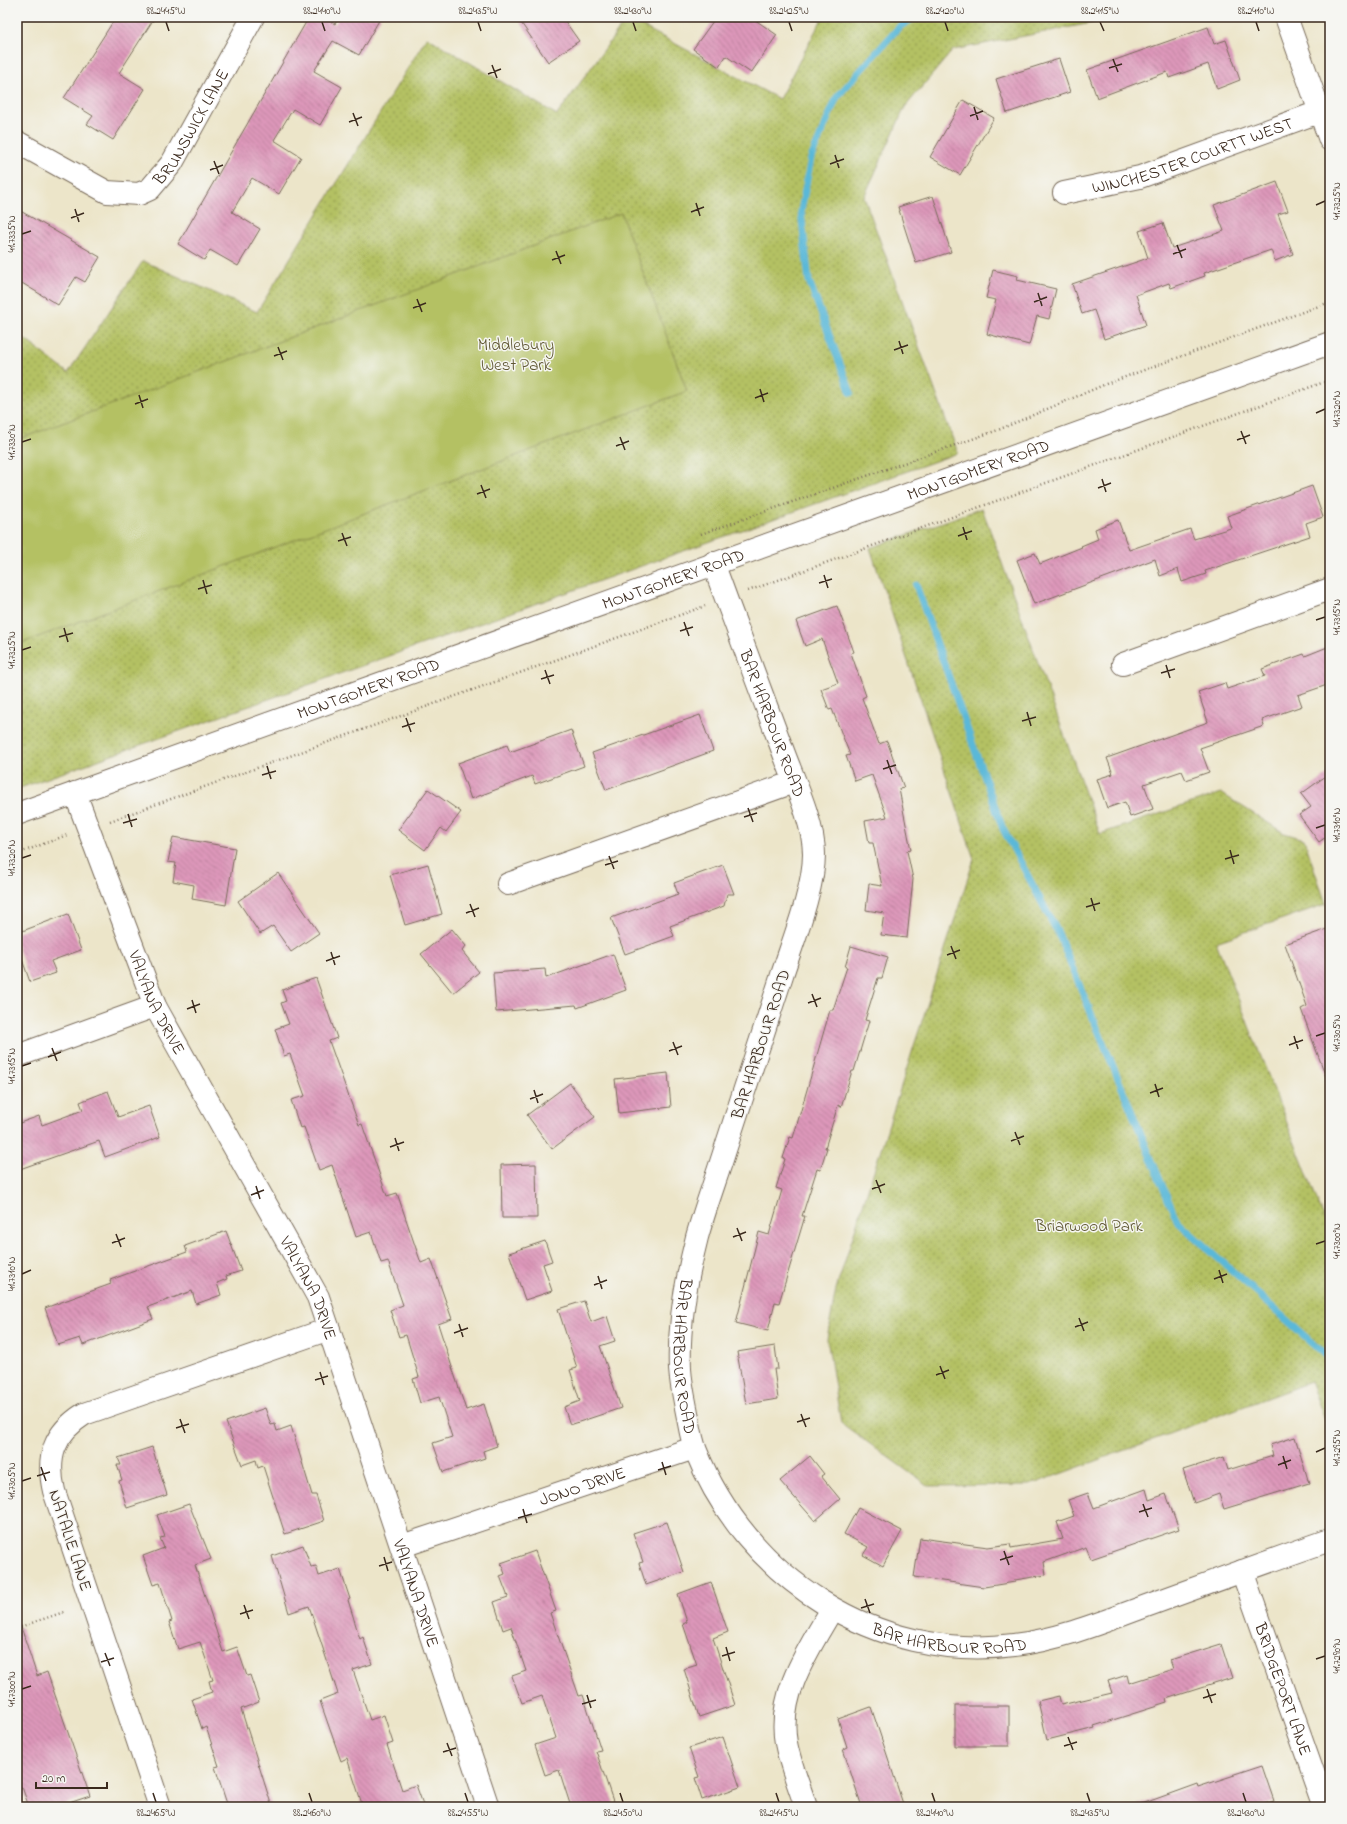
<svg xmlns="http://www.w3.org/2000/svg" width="1347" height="1824" font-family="'Indie Flower',sans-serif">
<defs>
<pattern id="green-dots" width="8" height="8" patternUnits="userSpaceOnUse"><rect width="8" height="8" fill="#b4c163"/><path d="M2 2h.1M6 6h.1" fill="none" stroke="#949d51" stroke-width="1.8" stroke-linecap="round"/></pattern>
<pattern id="building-back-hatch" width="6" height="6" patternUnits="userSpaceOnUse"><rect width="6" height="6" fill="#dd97ba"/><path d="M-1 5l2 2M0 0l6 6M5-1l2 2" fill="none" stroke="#b47b97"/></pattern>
</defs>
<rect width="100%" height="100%" fill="#f6f6f2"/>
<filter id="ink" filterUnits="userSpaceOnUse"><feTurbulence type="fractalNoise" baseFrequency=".025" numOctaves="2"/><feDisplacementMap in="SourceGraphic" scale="8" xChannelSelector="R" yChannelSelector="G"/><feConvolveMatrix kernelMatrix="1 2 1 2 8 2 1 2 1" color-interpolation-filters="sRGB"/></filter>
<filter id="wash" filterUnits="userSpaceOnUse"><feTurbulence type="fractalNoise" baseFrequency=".012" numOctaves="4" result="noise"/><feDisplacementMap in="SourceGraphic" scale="16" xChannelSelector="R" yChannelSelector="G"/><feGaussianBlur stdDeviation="0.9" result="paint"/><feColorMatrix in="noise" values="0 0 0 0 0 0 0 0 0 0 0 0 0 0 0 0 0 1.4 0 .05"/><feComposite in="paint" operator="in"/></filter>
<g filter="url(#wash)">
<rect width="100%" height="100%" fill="#ece5c9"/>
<g fill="url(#green-dots)" stroke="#787640">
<path d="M823,17h299l-169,33 -48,57 -41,90 94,256 -941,336v-456l51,40 75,-112 114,51 170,-275 130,78 70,-97 152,81z"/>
<path d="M982,508l118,326 121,-41 63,40 20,6 22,65 -110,38 114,291v199l-20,-50 -280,103 -102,1 -87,-63 -14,-84 9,-50 138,-430 -104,-311z"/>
</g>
<path fill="#b4c163" stroke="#787640" d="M621,213l66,178 -670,254v-205z"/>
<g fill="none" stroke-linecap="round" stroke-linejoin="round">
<g stroke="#5ab8d8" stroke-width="7">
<path d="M851,393l-42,-112 -8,-70 10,-53 26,-61 62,-70 16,-10"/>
<path d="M916,585l87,244 55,104 119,288 153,138"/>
</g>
</g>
<g id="blocks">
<g fill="url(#building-back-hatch)">
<path d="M116,17h39l-36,56 26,16 -32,51 -26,-16 6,-8 -29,-18z"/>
<path d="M309,17h14l12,7 4,-7h42l-22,38 -26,-14 -19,30 28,16 -22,38 -27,-16 -19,31 27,17 -22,37 -27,-16 -20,34 28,17 -22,37 -28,-16 -6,10 -26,-16z"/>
<path d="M517,17h45l17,24 -31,21z"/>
<path d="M716,17h35l26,18 -26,38 -25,-17 -7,11 -26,-18z"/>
<path d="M1208,27l6,17 12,-4 14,40 -23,9 -9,-25 -39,14 -2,-6 -70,26 -10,-28z"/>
<path d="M1059,59l11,33 -63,21 -11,-34z"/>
<path d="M963,100l31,18 -34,57 -30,-18z"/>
<path d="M1277,182l11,29 -10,3 15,40 -18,7 -4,-11 -67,23 1,3 -34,12 -2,-5 -33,12 10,30 -42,14 -10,-29 -12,4 -10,-30 76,-26 -9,-27 24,-8 9,25 52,-17 -10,-26z"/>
<path d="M933,196l18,56 -35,11 -18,-56z"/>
<path d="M17,209l83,48 -15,25 -9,-5 -18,28 -41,-25z"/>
<path d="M993,270l25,6 -1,4 39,9 -7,30 -12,-3 -8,29 -42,-11 9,-34 -10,-2z"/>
<path d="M1312,486l11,31 -17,6 4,13 -105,35 1,3 -24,8 -4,-13 -18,7 -5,-17 -121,45 -17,-44 18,-7 5,11 42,-17 -1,-1 17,-7 -3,-10 23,-9 11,30 61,-21 4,10 37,-11 -4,-12z"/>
<path d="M837,606l17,46 -3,1 15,43 -4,2 17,46 8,-3 17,47 -5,1 12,61 -4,1 6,28 -6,59 -26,-3 3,-22 -18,-3 3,-26 13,2 -9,-43h-4l-4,-22 22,-4 -15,-42 -17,6 -9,-25 4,-1 -18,-46 -3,1 -8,-21 17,-6 -16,-44 -17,7 -9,-25z"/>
<path d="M1330,646v38l-32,11 4,11 -40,14 2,6 -64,22 9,24 -23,8 -4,-9 -38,13 9,25 -23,8 -5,-15 -18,6 -10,-29 16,-5 -6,-16 101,-36 -10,-30 27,-9 2,6 38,-13 -3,-7 42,-15 1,2z"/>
<path d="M700,715l13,36 -107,39 -14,-37z"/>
<path d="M571,730l13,36 -49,18 -3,-8 -61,23 -13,-36 49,-18 3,7z"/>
<path d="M1330,773v61l-11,8 -20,-27 12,-8 -10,-13z"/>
<path d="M428,789l33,23 -15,20 -5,-4 -16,22 -27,-20z"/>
<path d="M173,837l62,11 -9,57 -34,-6 2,-14 -21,-4 3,-18 -8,-1z"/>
<path d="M428,864l14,50 -37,11 -15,-50z"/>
<path d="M723,865l11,29h-7l-3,12 -54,20 4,10 -49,18 -14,-36 67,-24 -4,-11z"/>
<path d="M278,873l41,60 -28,19 -18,-26 -13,8 -22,-33z"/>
<path d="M68,914l13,36 -30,11 5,12 -26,9 -13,-37v-12z"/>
<path d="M1330,928v154h-2l-27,-73 6,-3 -22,-62z"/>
<path d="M452,929l14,17 -4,5 17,21 -26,21 -32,-39z"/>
<path d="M851,946l37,11 -6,21h-4l-13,42 4,1 -15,50h-2l-11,36 -3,-2 -13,43h2l-7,22 -3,-1 -15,47h3l-26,87 -4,-1 -7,29 -32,-8 23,-91 10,3 13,-45 -6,-2 9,-29 -2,-1 7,-21 3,1 37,-128h3l14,-43h-2z"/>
<path d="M613,954l13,36 -49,18 -1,-3 -80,7 -3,-39 52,-4 1,9z"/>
<path d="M316,978l21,60 -8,3 30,84 3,-1 25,72 10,-3 24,70 10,-4 21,60 -14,5 28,86 18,-6 13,42 -14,5 2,7 -42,14 -10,-29 19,-6 -13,-40 -19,6 -7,-24 6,-2 -13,-42 -7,2 -9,-27 13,-5 -15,-44 -7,2 -10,-31 -15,5 -24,-72 -13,5 -15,-43 -4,1 -9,-28 14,-4 -15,-42 -6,2 -9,-27 14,-5 -8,-21 5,-2 -4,-11z"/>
<path d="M668,1073l3,34 -52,6 -4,-34z"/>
<path d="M570,1083l25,34 -43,32 -25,-34z"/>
<path d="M108,1091l10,26 31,-11 11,31 -55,20 -6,-16 -82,29v-46l22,-8 3,9 41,-15 -3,-8z"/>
<path d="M536,1164l1,54h-35l-1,-53z"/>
<path d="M226,1231l15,40 -15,5 1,3 -10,4 4,12 -25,9 -4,-13 -44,16 5,12 -70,26 -3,-7 -22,7 -13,-37 66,-24 -1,-4 77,-28 -2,-6z"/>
<path d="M545,1241l7,20 -9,3 9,27 -27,9 -16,-47z"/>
<path d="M584,1301l7,21 16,-6 8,25 -15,5 21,62 -51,17 -6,-18 16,-6 -10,-31 7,-2 -19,-59z"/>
<path d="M775,1346l3,23h-4l4,30 -32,5 -9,-52z"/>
<path d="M265,1408l6,17 4,-1 2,7 14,-5 21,69h4l8,26 -39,13 -22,-68 -5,2 -2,-8 -14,5 -16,-43z"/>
<path d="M1295,1437l14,46 -85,26 -5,-15 -25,9 -11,-33 41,-13 4,13 45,-14 -3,-11z"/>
<path d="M152,1447l15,48 -40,13 -8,-27 3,-1 -5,-15h4l-3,-7z"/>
<path d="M810,1456l14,18 -3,2 19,23 -25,22 -35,-40z"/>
<path d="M1146,1489l3,11 17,-6 13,35 -88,30 -5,-12 -42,15 2,13 -31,5v2l-31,5 -70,-10 6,-39 68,9 22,-3 1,4 52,-9 -6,-17 17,-6 -6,-16 20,-7 6,15z"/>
<path d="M189,1504l22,55 -16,6 28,87 14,-5 10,29 3,-1 9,27 -18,7 31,98h-44l-13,-40 4,-1 -13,-39 -4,2 -10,-30 20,-7 -3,-11 4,-1 -13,-38 -22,7 -9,-27 3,-1 -12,-38 -7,2 -10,-29 21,-8 -4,-10 5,-1 -8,-22z"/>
<path d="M858,1508l44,23 -19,35 -20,-11 5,-8 -24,-13z"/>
<path d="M667,1522l17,50 -38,13 -7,-22 4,-1 -10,-29z"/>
<path d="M303,1545l8,22 5,-1 3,10 21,-7 10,30 -2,1 12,39 3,-2 9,27 -19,6 17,50 14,-5 9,28 -6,2 15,45 14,-5 8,22h-61l-16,-49 -6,3 -21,-60 18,-7 -29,-88 -20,7 -17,-57z"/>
<path d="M535,1551l21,60 -6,2 29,83 4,-1 18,55 -5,1 19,56h-44l-12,-37 -14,5 -10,-30 21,-7 -14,-42 -20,7 -10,-27 14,-5 -15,-44 -8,3 -9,-28 14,-5 -8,-21 5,-2 -4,-11z"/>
<path d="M711,1582l17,50 -15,6 22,67 -36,12 -15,-48 13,-4 -14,-41 4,-2 -9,-28z"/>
<path d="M21,1627l16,49 10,-4 43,124 -33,11h-28l-7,-20 -5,1v-160z"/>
<path d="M1221,1644l11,34 -66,21 1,4 -73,23 1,2 -48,12 -9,-39 21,-5 2,9 51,-12 -4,-12 19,-6 2,8 44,-14 -3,-9z"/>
<rect x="955" y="1706" width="54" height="40"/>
<path d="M871,1707l17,51 16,49h-42l-19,-58 4,-2 -9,-28z"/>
<path d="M723,1737l17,50 -38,13 -7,-22 4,-1 -10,-29z"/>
<path d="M1262,1766l12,35 -18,6h-117v-2l58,-21 1,3z"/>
</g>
</g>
</g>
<g filter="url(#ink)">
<use href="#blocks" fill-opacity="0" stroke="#796b5a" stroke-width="1"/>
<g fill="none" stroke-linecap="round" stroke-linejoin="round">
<defs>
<g id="minor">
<path d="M1286,17l44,123"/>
<path id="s1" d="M17,142l90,50 32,2 11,-5 22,-26 81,-146"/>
<path id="s2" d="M1064,193l76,-16 190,-69"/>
<path id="s3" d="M713,563c23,63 47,126 70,188 11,30 31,72 31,103 0,35 -21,87 -32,121 -19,58 -38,116 -57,175 -9,29 -20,58 -28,87 -11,43 -19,87 -17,132 1,16 5,33 8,49 2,11 4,23 8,33 50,126 181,212 318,194 50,-6 96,-26 143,-43 58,-21 115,-42 173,-62"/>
<path d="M1123,664l207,-75"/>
<path id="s4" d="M75,793l80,213 163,291 170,510"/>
<path id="s5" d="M17,814l1313,-471"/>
<path d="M508,884l286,-102"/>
<path d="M17,1056l138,-50"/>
<path id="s6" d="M402,1546l292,-98"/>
<path id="s7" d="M1242,1571l81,229v7"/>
<path d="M160,1807l-106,-316c-8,-34 0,-58 30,-77l245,-85"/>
<path d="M806,1807c-7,-21 -16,-43 -20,-64 -9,-49 23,-94 46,-134"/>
</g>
</defs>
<use href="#minor" stroke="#796b5a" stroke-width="24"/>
<g stroke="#796b5a" stroke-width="2.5" stroke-dasharray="1 3" stroke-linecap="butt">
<path d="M701,534l297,-104 108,-46 224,-82"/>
<path d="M748,591l582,-211"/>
<path d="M110,821l595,-215"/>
<path d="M17,854l50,-19"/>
<path d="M17,1628l47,-16"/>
</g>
<use href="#minor" stroke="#fff" stroke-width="22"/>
</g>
</g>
<path fill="none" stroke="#3b2a1e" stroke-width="1.5" d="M166,22l3,9M322,22l3,9M478,22l3,9M633,22l3,9M789,22l3,9M945,22l3,9M1100,22l4,9M1256,22l3,9M1113,59l5,13M492,65l5,13M1109,68l13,-4M488,74l13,-5M974,107l4,13M353,113l5,13M970,116l13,-5M349,122l13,-5M835,155l4,13M214,161l5,13M830,164l14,-5M210,170l13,-5M696,203l4,13M1316,205l9,-4M75,209l4,13M691,212l13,-5M71,218l13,-5M22,234l9,-3M1177,245l5,13M556,251l5,13M1173,254l13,-5M552,260l13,-5M1038,293l4,13M417,299l5,13M1034,302l13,-5M413,308l13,-5M899,341l4,13M278,347l5,13M894,350l14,-5M274,356l13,-5M760,389l4,13M139,395l4,13M755,398l13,-5M135,404l13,-5M1316,413l9,-4M1241,431l5,13M620,437l5,13M1237,440l13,-5M22,442l9,-3M616,446l13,-5M1102,479l4,13M481,485l5,13M1098,488l13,-5M477,494l13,-5M963,527l4,13M342,533l5,13M958,536l14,-5M338,541l13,-4M824,575l4,13M203,580l4,14M819,583l13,-4M198,589l14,-4M1316,620l9,-3M684,622l5,14M64,628l4,14M680,631l13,-4M59,637l14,-4M22,650l9,-3M1166,665l4,13M545,670l5,14M1161,673l14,-4M541,679l13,-4M1027,712l4,14M406,718l5,14M1022,721l14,-4M402,727l13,-4M887,760l5,14M267,766l4,13M883,769l13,-4M262,775l14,-4M748,808l5,14M128,814l4,13M744,817l13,-4M123,823l14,-4M1316,828l9,-3M1230,850l4,14M609,856l5,13M22,858l9,-3M1225,859l14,-4M605,865l13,-4M1091,898l4,13M470,904l5,13M1086,907l14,-4M466,913l13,-5M951,946l5,13M331,952l4,13M947,955l13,-5M326,961l14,-5M812,994l5,13M192,1000l4,13M808,1003l13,-5M187,1009l13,-5M1294,1036l4,13M1316,1036l9,-3M673,1042l5,13M1289,1045l14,-5M52,1048l5,13M669,1051l13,-5M48,1057l13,-5M22,1066l9,-3M1155,1084l4,13M534,1090l4,13M1150,1093l13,-5M530,1099l13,-5M1015,1132l5,13M395,1138l4,13M1011,1141l13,-5M390,1147l14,-5M876,1180l5,13M256,1186l4,13M872,1189l13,-5M251,1195l13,-5M737,1228l5,13M116,1234l5,13M733,1237l13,-5M112,1243l13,-5M1316,1244l9,-3M1219,1270l4,13M22,1274l9,-4M598,1276l4,13M1214,1279l13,-5M594,1285l13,-5M1079,1318l5,13M459,1324l4,13M1075,1327l13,-5M454,1333l14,-5M940,1366l5,13M320,1372l4,13M936,1375l13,-5M315,1380l13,-4M801,1414l5,13M180,1419l5,14M797,1422l13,-4M176,1428l13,-4M1316,1452l9,-4M1283,1456l4,13M662,1462l4,13M1278,1465l13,-5M41,1467l5,14M658,1470l13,-4M37,1476l13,-4M22,1481l9,-3M1143,1504l5,13M523,1509l4,14M1139,1512l13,-4M518,1518l14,-4M1004,1551l5,14M384,1557l4,14M1000,1560l13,-4M379,1566l13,-4M865,1599l5,14M244,1605l5,14M861,1608l13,-4M240,1614l13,-4M726,1647l4,14M105,1653l5,13M722,1656l13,-4M1316,1659l9,-3M101,1662l13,-4M22,1689l9,-3M1207,1689l5,14M587,1695l4,13M1203,1698l13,-4M582,1704l14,-4M1068,1737l5,13M447,1743l5,13M1064,1746l13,-4M443,1752l13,-4M153,1793l3,9M309,1793l3,9M465,1793l3,9M620,1793l3,9M776,1793l3,9M932,1793l3,9M1087,1793l3,9M1243,1793l3,9"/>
<g text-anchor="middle" stroke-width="3" stroke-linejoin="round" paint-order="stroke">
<g font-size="17" fill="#3b2a1e" stroke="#f6f6f2">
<text dy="6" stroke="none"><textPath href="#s1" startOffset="222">BRUNSWICK LANE</textPath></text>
<text dy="6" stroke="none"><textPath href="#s2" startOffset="134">WINCHESTER COURTT WEST</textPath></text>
<text dy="6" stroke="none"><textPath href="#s5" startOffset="1021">MONTGOMERY ROAD</textPath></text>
<text dy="6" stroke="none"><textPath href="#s5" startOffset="697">MONTGOMERY ROAD</textPath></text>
<text dy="6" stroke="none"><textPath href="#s5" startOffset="373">MONTGOMERY ROAD</textPath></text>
<text dy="6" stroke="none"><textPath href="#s3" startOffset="171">BAR HARBOUR ROAD</textPath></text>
<text dy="6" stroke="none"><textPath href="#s4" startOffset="225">VALYANA DRIVE</textPath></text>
<text transform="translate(760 1044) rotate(-72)" y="6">BAR HARBOUR ROAD</text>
<text dy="6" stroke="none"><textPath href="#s4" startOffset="549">VALYANA DRIVE</textPath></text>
<text dy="6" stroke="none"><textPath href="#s3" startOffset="831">BAR HARBOUR ROAD</textPath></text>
<text dy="6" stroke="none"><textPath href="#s6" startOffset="190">JONO DRIVE</textPath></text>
<text transform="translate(71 1540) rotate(72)" y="6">NATALIE LANE</text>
<text dy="6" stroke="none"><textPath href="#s4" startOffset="873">VALYANA DRIVE</textPath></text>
<text dy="6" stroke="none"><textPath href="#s3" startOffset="1262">BAR HARBOUR ROAD</textPath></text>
<text dy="6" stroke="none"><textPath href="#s7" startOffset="125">BRIDGEPORT LANE</textPath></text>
</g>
<g font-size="17" fill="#5f5733" stroke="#f6f6f2">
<text x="516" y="350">Middlebury<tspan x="516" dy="20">West Park</tspan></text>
<text x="1089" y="1231">Briarwood Park</text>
</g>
</g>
<rect width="1347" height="1824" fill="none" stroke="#f6f6f2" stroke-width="44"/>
<path d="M36 1782v6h71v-6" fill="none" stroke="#3b2a1e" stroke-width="2"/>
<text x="42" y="1782" font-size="12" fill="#3b2a1e" stroke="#f6f6f2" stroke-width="3" paint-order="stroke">20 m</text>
<rect x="22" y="22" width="1303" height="1780" fill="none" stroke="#3b2a1e" stroke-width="1.5"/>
<g font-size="10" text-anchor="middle" fill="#3b2a1e">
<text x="166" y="14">88.2445°W</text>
<text x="322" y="14">88.2440°W</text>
<text x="478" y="14">88.2435°W</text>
<text x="633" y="14">88.2430°W</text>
<text x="789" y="14">88.2425°W</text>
<text x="945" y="14">88.2420°W</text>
<text x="1100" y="14">88.2415°W</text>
<text x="1256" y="14">88.2410°W</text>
<text transform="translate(1336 201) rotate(-90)" y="4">41.7325°N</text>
<text transform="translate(11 234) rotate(-90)" y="4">41.7335°N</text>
<text transform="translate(1336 409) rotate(-90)" y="4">41.7320°N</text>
<text transform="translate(11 442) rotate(-90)" y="4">41.7330°N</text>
<text transform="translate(1336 617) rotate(-90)" y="4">41.7315°N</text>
<text transform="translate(11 650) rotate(-90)" y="4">41.7325°N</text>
<text transform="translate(1336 825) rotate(-90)" y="4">41.7310°N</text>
<text transform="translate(11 858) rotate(-90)" y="4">41.7320°N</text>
<text transform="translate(1336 1033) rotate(-90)" y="4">41.7305°N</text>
<text transform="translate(11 1066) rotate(-90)" y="4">41.7315°N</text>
<text transform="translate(1336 1241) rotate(-90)" y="4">41.7300°N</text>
<text transform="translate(11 1274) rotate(-90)" y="4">41.7310°N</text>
<text transform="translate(1336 1448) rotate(-90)" y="4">41.7295°N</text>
<text transform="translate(11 1481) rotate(-90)" y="4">41.7305°N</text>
<text transform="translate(1336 1656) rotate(-90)" y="4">41.7290°N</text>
<text transform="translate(11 1689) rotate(-90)" y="4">41.7300°N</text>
<text x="156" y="1816">88.2465°W</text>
<text x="312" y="1816">88.2460°W</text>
<text x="468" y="1816">88.2455°W</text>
<text x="623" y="1816">88.2450°W</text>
<text x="779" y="1816">88.2445°W</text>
<text x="935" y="1816">88.2440°W</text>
<text x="1090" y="1816">88.2435°W</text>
<text x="1246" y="1816">88.2430°W</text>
</g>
</svg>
